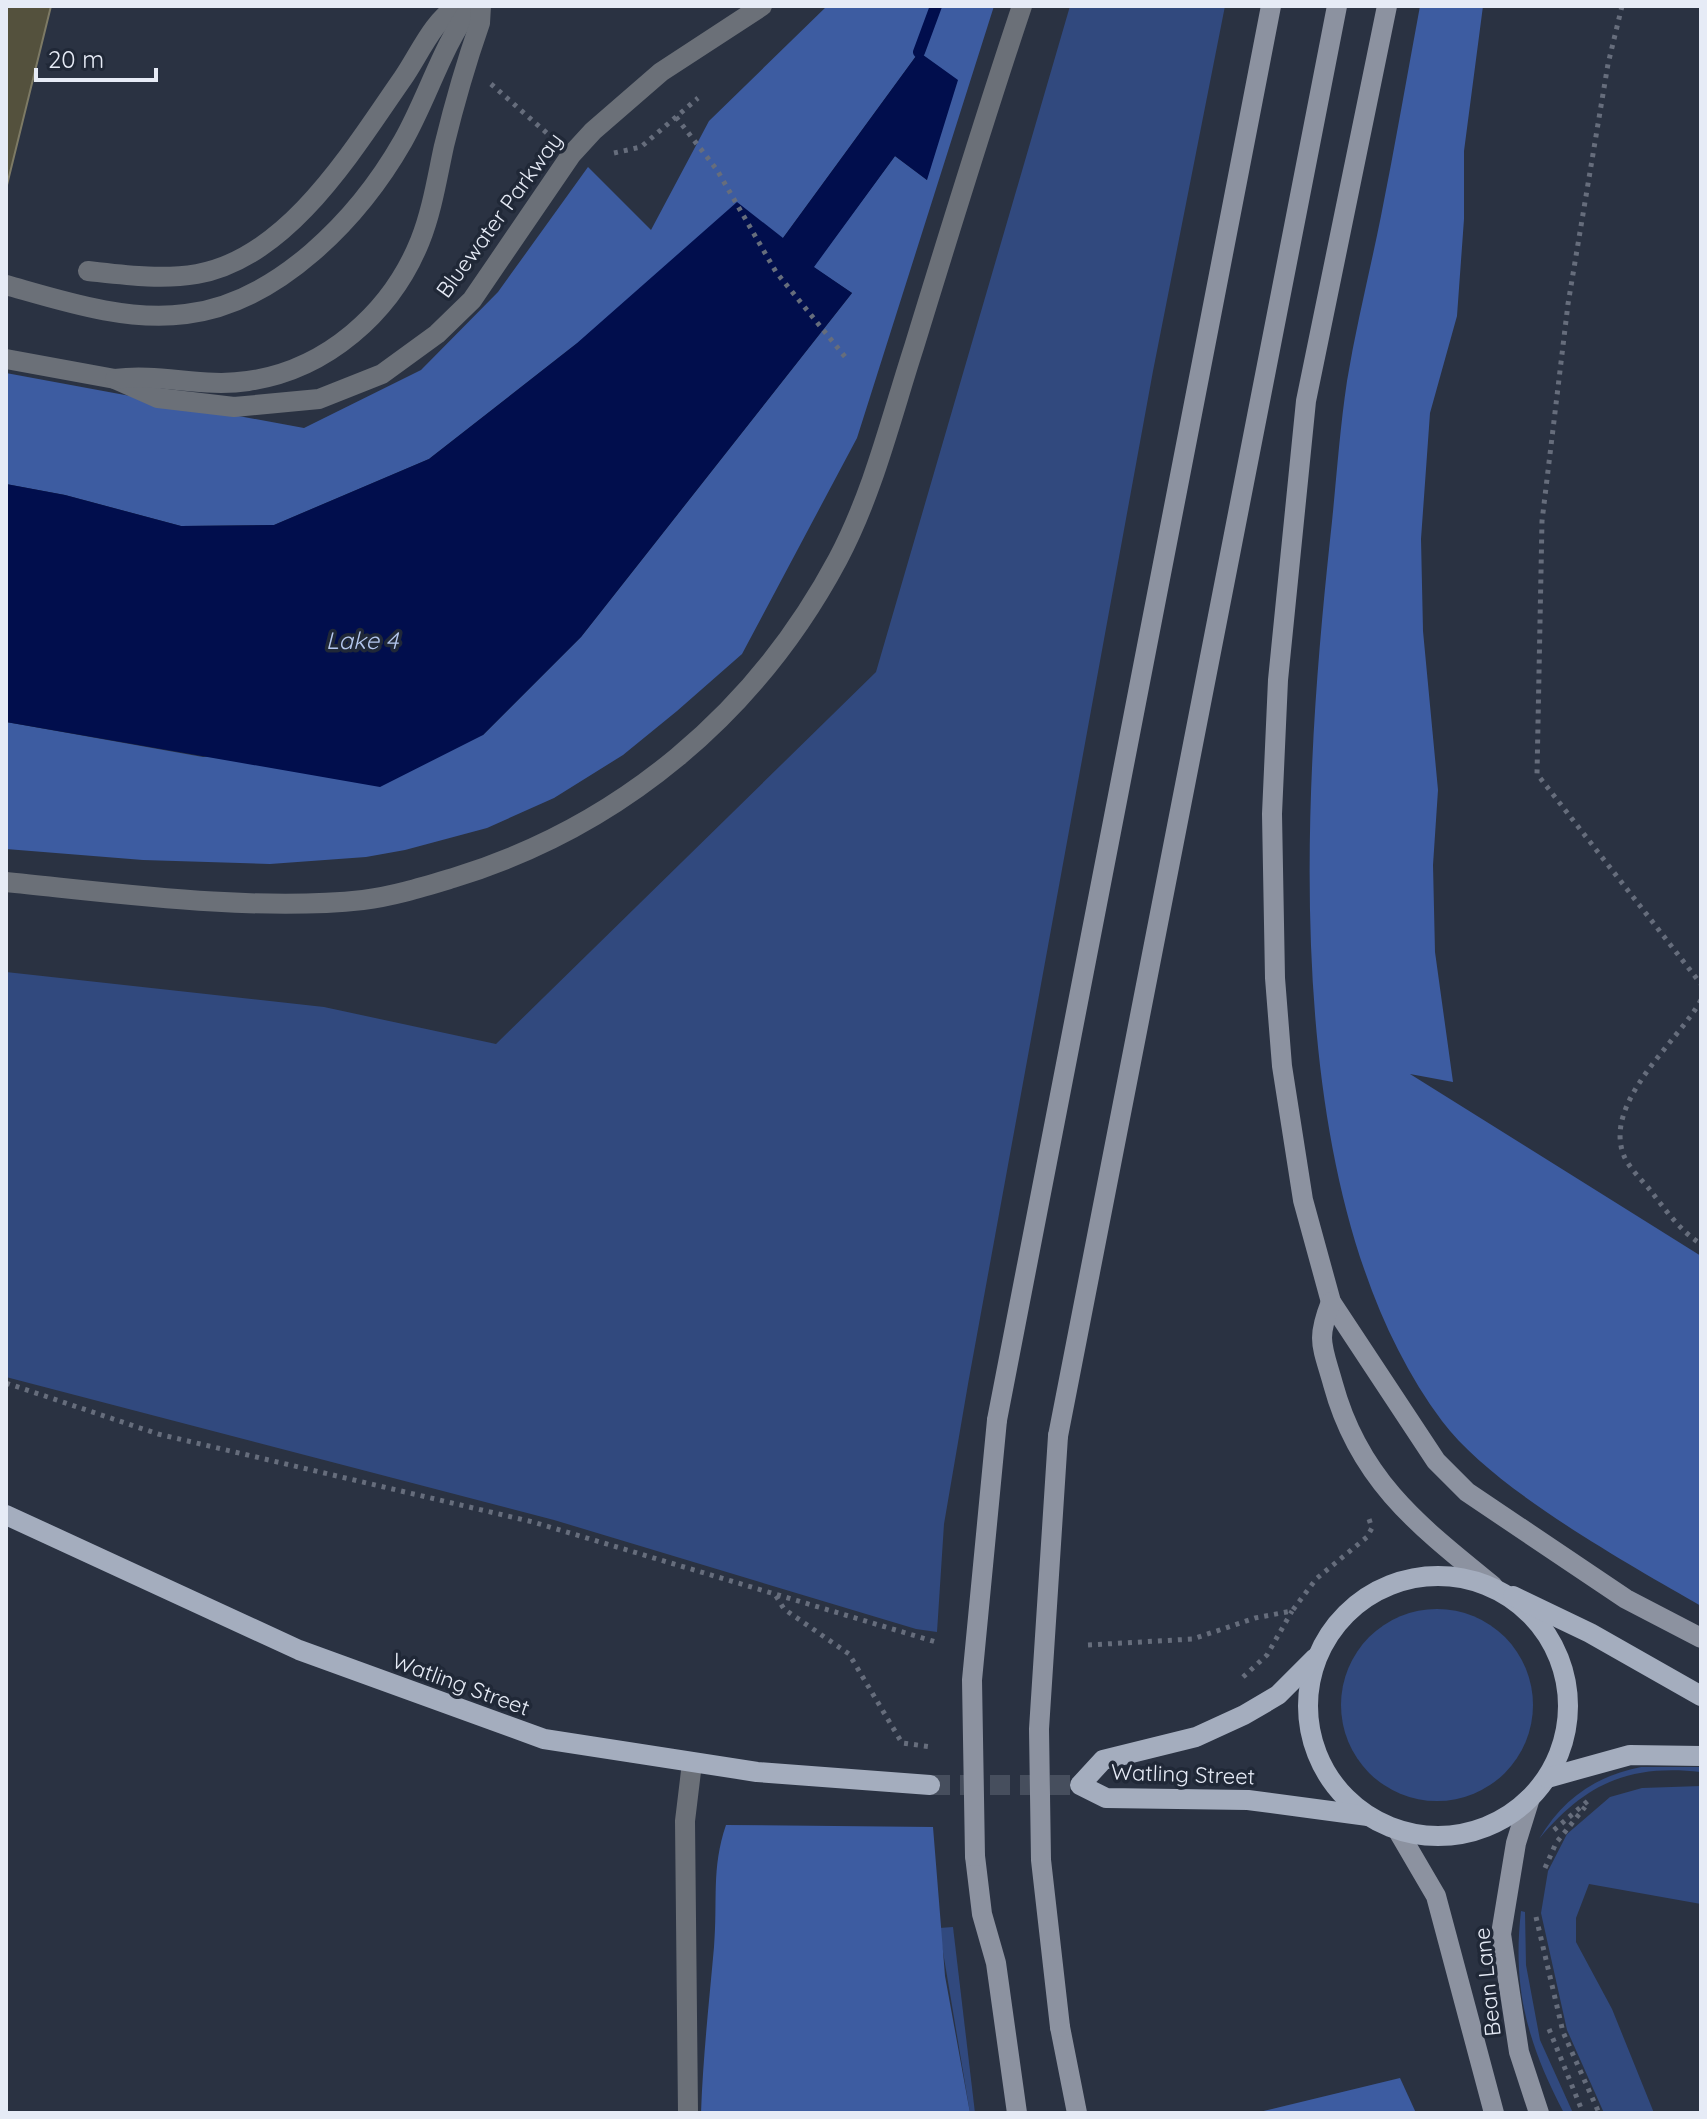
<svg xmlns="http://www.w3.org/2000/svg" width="1707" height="2119" viewBox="0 0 1707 2119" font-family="Quicksand,sans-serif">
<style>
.green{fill:#31497e}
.forest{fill:#3d5ca1}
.water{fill:#010e4d}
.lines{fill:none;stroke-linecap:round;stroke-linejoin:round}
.stream{stroke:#010e4d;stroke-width:12}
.building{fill:#54513d;stroke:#7d7a65;stroke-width:2}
.primary-tunnel{stroke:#464e5d;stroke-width:20;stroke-dasharray:20 10;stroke-linecap:butt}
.path{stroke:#666d7c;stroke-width:5;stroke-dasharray:4 6;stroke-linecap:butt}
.service{stroke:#6b7078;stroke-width:20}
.minor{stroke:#6b7078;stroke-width:20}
.secondary{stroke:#8c92a0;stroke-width:20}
.primary{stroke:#a4adbe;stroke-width:20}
.secondary-bridge{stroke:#8c92a0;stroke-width:20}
.labels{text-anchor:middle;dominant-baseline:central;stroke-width:7;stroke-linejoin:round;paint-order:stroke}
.street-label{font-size:22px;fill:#e6ebf6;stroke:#202837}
.water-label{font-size:24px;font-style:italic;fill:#b3c6ed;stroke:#202837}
</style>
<rect width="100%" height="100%" fill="#2a3242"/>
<!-- green -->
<g class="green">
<polygon points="1070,6 1225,6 1153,371 968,1384 944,1524 937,1632 916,1629 554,1520 6,1377 6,972 324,1007 496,1044 876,672"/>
<circle cx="1437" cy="1705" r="96"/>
<path d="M1641,1767H1701V1772C1628,1764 1585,1784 1539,1839C1563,1799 1595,1776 1641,1767Z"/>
<polygon points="1701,1786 1701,1904 1589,1884 1576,1918 1576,1942 1612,2009 1654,2113 1604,2113 1567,2030 1541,1913 1548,1871 1567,1834 1610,1797 1642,1788"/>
<path d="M1521,1911L1525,1912L1526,1965L1540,2040L1573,2113H1564C1528,2044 1512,1990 1521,1911Z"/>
<polygon points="953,1927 975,2113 970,2113 939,1928"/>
</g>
<!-- forest -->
<g class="forest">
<polygon points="827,6 994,6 857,438 742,654 677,711 623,755 554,798 487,828 405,850 366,857 270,864 143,860 6,849 6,722 203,757 483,735 581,637 852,293 813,267 895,156 927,180 919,52 783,238 576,344 429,459 274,525 181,526 65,495 6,484 6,373 304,428 421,370 498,292 588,167 651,230 709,121"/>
<path d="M1420,6H1483L1464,151V219L1457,316L1430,413L1421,539L1423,631L1438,790L1433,865L1435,952L1453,1082L1410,1074L1701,1256V1606C1625,1562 1493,1489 1442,1421C1277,1200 1302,801 1330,540C1336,487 1339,434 1347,381C1356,326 1370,271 1381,216C1395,146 1407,76 1420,6Z"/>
<path d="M726,1825L933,1827L945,1976L970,2113H701C703,2057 709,2003 714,1947C718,1901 711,1869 726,1825Z"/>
<polygon points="1400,2078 1416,2113 1255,2113"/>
</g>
<!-- water -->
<polygon class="water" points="919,52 958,80 927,180 895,156 814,267 852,293 581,637 483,735 380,787 6,722 6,484 65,495 181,526 274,525 429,459 576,344 737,202 783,238"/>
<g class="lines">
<!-- stream -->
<polyline class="stream" points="919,52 936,6"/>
</g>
<!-- building -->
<polygon class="building" points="6,6 51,6 6,189"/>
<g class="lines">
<!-- primary-tunnel -->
<polyline class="primary-tunnel" points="930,1785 1080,1785"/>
<!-- path -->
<g class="path">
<polyline points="1622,6 1608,64 1568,304 1542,521 1537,774 1701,984"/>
<polyline points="491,84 549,135"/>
<polyline points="676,117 717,170 776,272 846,358"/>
<polyline points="614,153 641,147 698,98"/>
<path d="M1701,1000C1678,1042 1602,1102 1624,1156C1629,1168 1642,1180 1650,1190C1665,1209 1680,1231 1701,1244"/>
<polyline points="6,1383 158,1434 533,1522 936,1642"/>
<polyline points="776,1596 784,1609 849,1654 902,1743 932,1747"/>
<polyline points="1088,1645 1193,1639 1255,1618 1292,1611 1316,1579 1367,1537 1372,1528 1369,1519"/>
<polyline points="1243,1677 1267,1655 1292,1611"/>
<polyline points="1554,1830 1589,1800"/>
<polyline points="1545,1868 1556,1843 1585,1807"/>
<polyline points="1536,1917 1563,2032 1599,2113"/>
<polyline points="1549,2029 1583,2113"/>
<polyline points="1701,2113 1701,2111"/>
</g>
<!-- service -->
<g class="service">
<path d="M88,271C125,275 161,280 197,274C289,258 354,148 403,78C419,55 433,20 458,6"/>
<path d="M6,285C63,301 126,322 186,314C278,303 359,218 403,141C428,97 442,46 472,6"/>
<path d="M6,882C116,893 254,912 363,900C394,896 423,887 453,878C620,827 756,713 838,559C873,493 891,418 914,347C949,233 984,119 1022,6"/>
<polyline points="688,2113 685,1821 692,1763"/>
</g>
<!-- minor -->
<g class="minor">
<polyline points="6,359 115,379 158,398 234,407 319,399 382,374 437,334 472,300 571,155 593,131 661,72 762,6"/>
<path d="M115,379C160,373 203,388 248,381C326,370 391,313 420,241C432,211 437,178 444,146C454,105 466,63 480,23L481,6"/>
</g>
<!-- secondary -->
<g class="secondary">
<polyline points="1387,6 1306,401 1278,680 1272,814 1275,978 1282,1066 1303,1200 1331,1302 1436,1461 1467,1492 1626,1599 1701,1638"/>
<path d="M1331,1302C1316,1340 1322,1345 1333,1384C1359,1480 1419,1526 1493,1586"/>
<polyline points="997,1420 1271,6"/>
<polyline points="1058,1436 1337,6"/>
<polyline points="1530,1798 1516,1843 1501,1934 1519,2052 1539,2113"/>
<polyline points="1398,1831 1436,1896 1494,2113"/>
<polyline points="975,1856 982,1914 996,1963 1017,2113"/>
<polyline points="1060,2027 1077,2113"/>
</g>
<!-- primary -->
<g class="primary">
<polyline points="6,1515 299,1650 544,1739 757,1772 930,1785"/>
<circle cx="1438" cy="1706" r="130"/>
<polyline points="1513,1596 1590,1633 1701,1696"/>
<polyline points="1315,1658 1278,1695 1244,1715 1196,1737 1103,1760 1080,1785 1106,1798 1248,1800 1368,1816"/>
<polyline points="1547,1778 1630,1755 1701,1756"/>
</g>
<!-- secondary-bridge -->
<g class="secondary-bridge">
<polyline points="1058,1436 1039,1729 1041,1860 1060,2027"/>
<polyline points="975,1856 972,1680 997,1420"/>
</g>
</g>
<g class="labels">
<!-- street labels -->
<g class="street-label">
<text transform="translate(499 215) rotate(-54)">Bluewater Parkway</text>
<text transform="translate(461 1684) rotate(20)">Watling Street</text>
<text transform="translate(1183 1774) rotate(2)">Watling Street</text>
<text transform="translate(1487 1982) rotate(-96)">Bean Lane</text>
</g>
<!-- water labels -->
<g class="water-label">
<text x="362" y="640">Lake 4</text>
</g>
</g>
<!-- border -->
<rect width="1707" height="2119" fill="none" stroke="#e6ebf6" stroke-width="16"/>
<!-- scale -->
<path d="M36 68v12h120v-12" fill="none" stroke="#e6ebf6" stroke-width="4"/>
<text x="48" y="68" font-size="24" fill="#e6ebf6" stroke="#202837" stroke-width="6" paint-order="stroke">20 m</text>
</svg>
